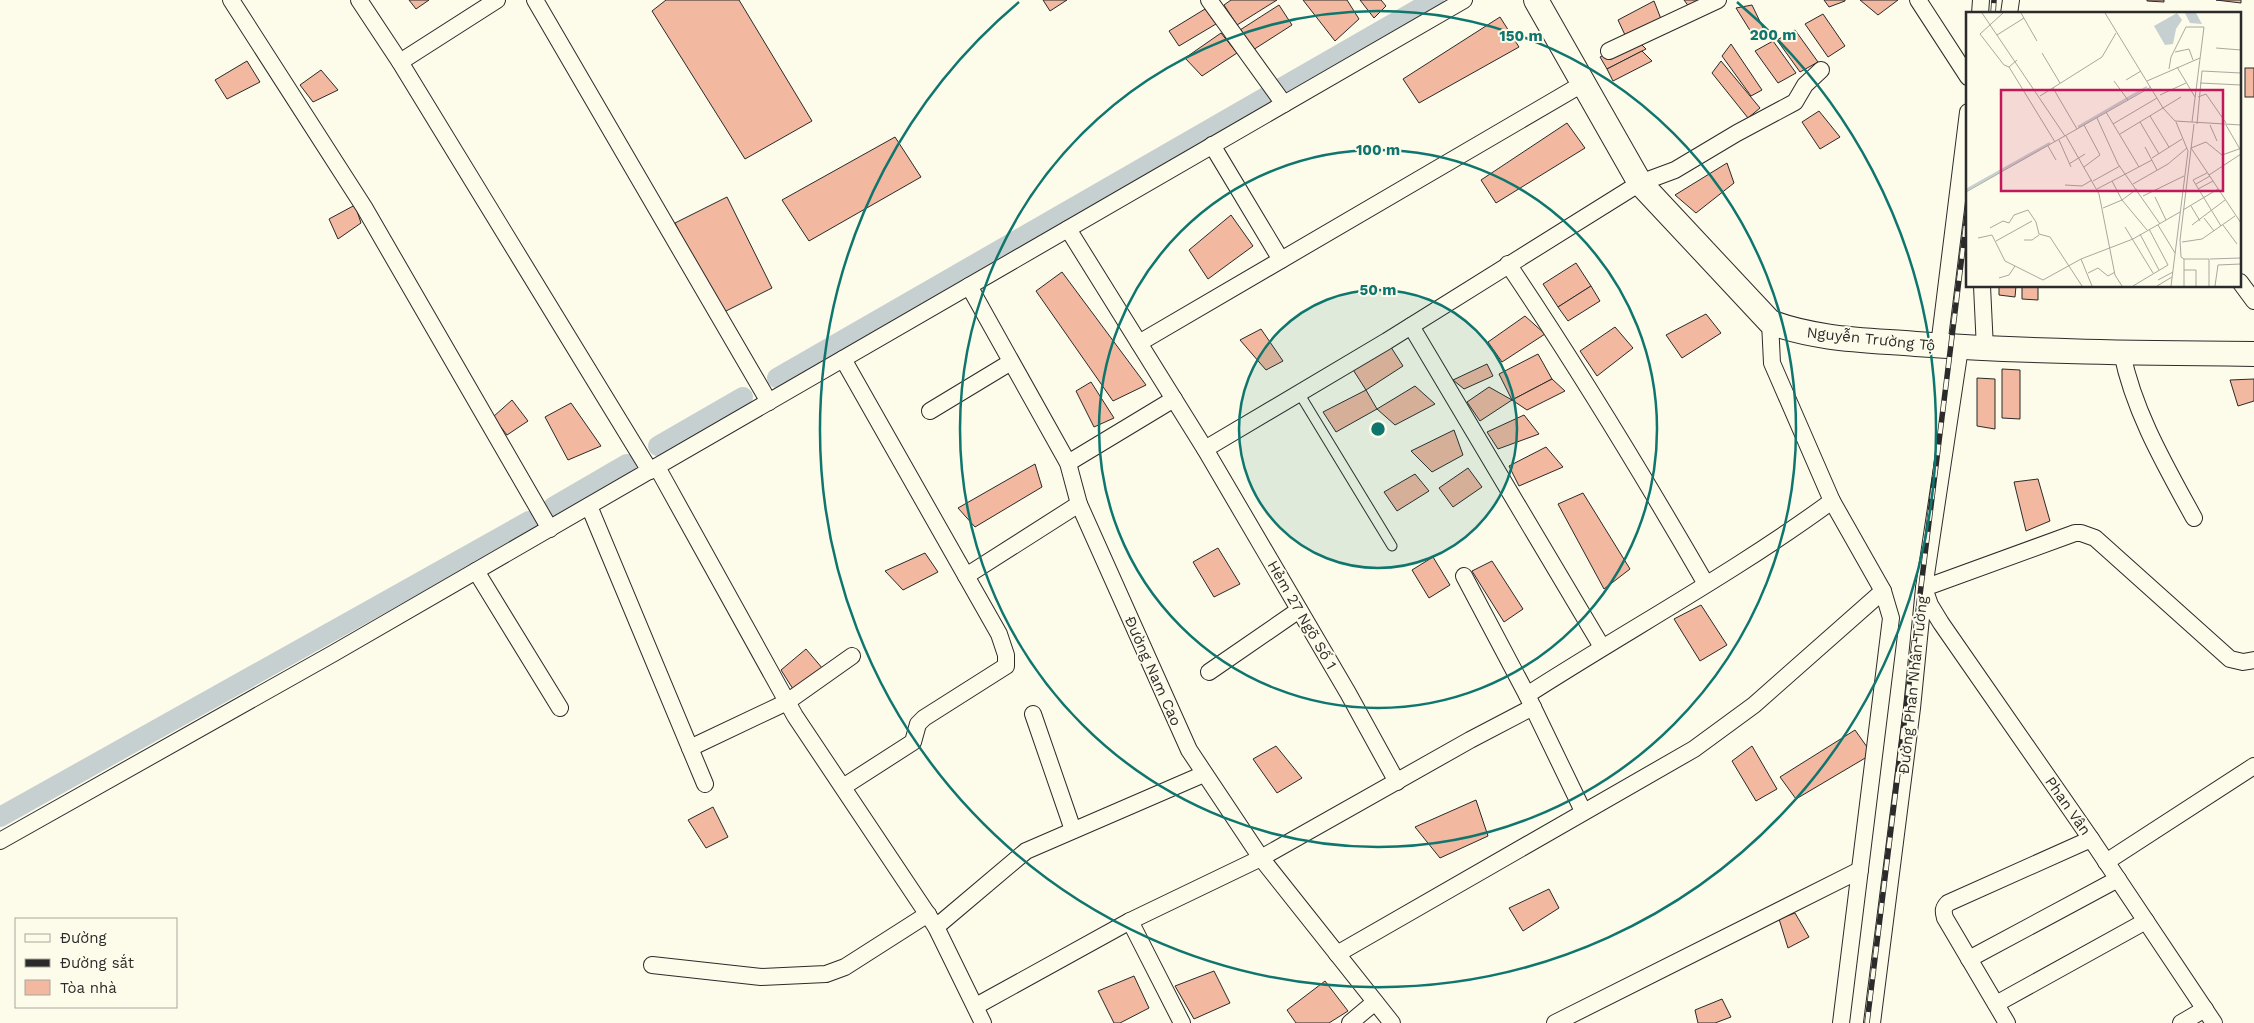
<svg xmlns="http://www.w3.org/2000/svg" width="2254" height="1023" viewBox="0 0 2254 1023" font-family="'Work Sans',sans-serif">
<style>
.lines{fill:none;stroke-linecap:round;stroke-linejoin:round}
.canal{stroke:#c7d0d0;stroke-width:20}
.building{fill:#f2b8a0;stroke:#2b2b2b}
.service-casing{stroke:#2b2b2b;stroke-width:11}
.minor-casing{stroke:#2b2b2b;stroke-width:18}
.secondary-casing{stroke:#2b2b2b;stroke-width:26}
.service{stroke:#fdfbea;stroke-width:9}
.minor{stroke:#fdfbea;stroke-width:16}
.secondary{stroke:#fdfbea;stroke-width:24}
.rail-casing{stroke:#2b2b2b;stroke-width:5.5}
.rail{stroke:#fdfbea;stroke-width:4;stroke-dasharray:11;stroke-linecap:butt}
.ring{fill:none;stroke:#0f766e;stroke-width:2.5}
.labels{text-anchor:middle;dominant-baseline:central;stroke-width:4;stroke-linejoin:round;paint-order:stroke}
.street-label{font-size:15px;fill:#2b2b2b;stroke:#fdfbea}
.inset-river{fill:none;stroke:#c7d0d0;stroke-width:2.5}
.inset-road{fill:none;stroke:#a9a89e;stroke-width:1}
.view{fill:#c2185b;fill-opacity:0.15;stroke:#c2185b;stroke-width:2.5}
.inset-edge{fill:none;stroke:#2b2b2b;stroke-width:2.5}
.centre{fill:#0f766e;stroke:#fdfbea;stroke-width:2.5}
.ring-label{font-size:15px;text-anchor:middle;font-weight:bold;fill:#0f766e;stroke:#fdfbea;stroke-width:4;stroke-linejoin:round;paint-order:stroke}
</style>
<rect width="100%" height="100%" fill="#fdfbea"/>
<g class="lines">
<!-- canal -->
<g class="canal">
<polyline points="777,378 1434,0"/>
<polyline points="658,446 743,397"/>
<polyline points="553,507 627,464"/>
<polyline points="0,817 529,521"/>
</g>
</g>
<!-- building -->
<g class="building">
<polygon points="409,0 429,0 416,9"/>
<polygon points="666,0 739,0 812,121 745,159 652,11"/>
<polygon points="1043,0 1067,0 1050,11"/>
<polygon points="1231,0 1277,0 1237,25 1224,5"/>
<polygon points="1303,0 1347,0 1359,19 1335,41"/>
<polygon points="1360,0 1381,0 1386,6 1374,18"/>
<polygon points="1684,0 1710,0 1692,11"/>
<polygon points="1824,0 1845,0 1845,1 1829,7"/>
<polygon points="1860,0 1898,0 1878,15"/>
<polygon points="2147,0 2164,0 2164,2 2147,1"/>
<polygon points="2216,0 2241,0 2241,3"/>
<polygon points="1654,1 1663,24 1625,35 1618,20"/>
<polygon points="1279,5 1292,25 1253,50 1240,30"/>
<polygon points="1752,5 1765,32 1756,40 1736,8"/>
<polygon points="1205,9 1216,24 1179,46 1169,31"/>
<polygon points="1823,14 1845,46 1828,57 1805,24"/>
<polygon points="1500,17 1519,47 1419,103 1403,79"/>
<polygon points="1795,30 1818,62 1800,72 1777,40"/>
<polygon points="1221,33 1237,53 1202,76 1185,58"/>
<polygon points="1636,39 1646,49 1607,69 1600,57"/>
<polygon points="1773,41 1796,73 1778,83 1755,51"/>
<polygon points="1731,44 1762,90 1751,96 1722,56"/>
<polygon points="1642,51 1652,61 1613,81 1607,69"/>
<polygon points="247,61 260,82 227,99 215,80"/>
<polygon points="1721,61 1760,108 1748,118 1712,73"/>
<rect x="2245" y="68" width="9" height="29"/>
<polygon points="321,70 338,90 313,102 300,85"/>
<polygon points="1819,111 1840,137 1820,149 1802,122"/>
<polygon points="1567,123 1585,148 1496,203 1481,180"/>
<polygon points="895,137 921,177 809,241 782,200"/>
<polygon points="1727,163 1734,183 1696,213 1675,195"/>
<polygon points="727,197 772,288 720,314 675,223"/>
<polygon points="355,205 361,223 338,239 329,219"/>
<polygon points="1231,215 1253,246 1208,279 1189,250"/>
<polygon points="1576,263 1591,286 1558,307 1543,284"/>
<polygon points="1062,272 1146,385 1113,401 1036,291"/>
<polygon points="1591,286 1600,301 1568,321 1558,307"/>
<polygon points="1999,286 2016,286 2015,297 1999,295"/>
<polygon points="2022,286 2038,286 2038,300 2022,299"/>
<polygon points="1706,314 1721,333 1682,358 1666,335"/>
<polygon points="1525,316 1545,334 1502,362 1488,342"/>
<polygon points="1615,327 1633,348 1597,376 1580,351"/>
<polygon points="1261,329 1283,361 1266,370 1240,340"/>
<polygon points="1387,341 1403,366 1366,390 1350,365"/>
<polygon points="1538,354 1552,379 1512,400 1499,374"/>
<polygon points="1487,364 1493,376 1464,389 1453,380"/>
<polygon points="2002,369 2020,370 2020,419 2002,418"/>
<polygon points="1977,378 1995,379 1995,429 1977,426"/>
<polygon points="1552,379 1565,391 1527,410 1512,400"/>
<polygon points="2254,379 2254,401 2238,406 2230,380"/>
<polygon points="1091,382 1114,418 1094,427 1076,391"/>
<polygon points="1415,386 1435,404 1395,425 1377,409"/>
<polygon points="1489,387 1512,400 1480,421 1467,402"/>
<polygon points="1366,390 1377,409 1336,432 1323,412"/>
<polygon points="512,400 528,421 507,435 493,417"/>
<polygon points="571,403 601,446 568,460 545,417"/>
<polygon points="1524,415 1539,434 1498,449 1487,432"/>
<polygon points="1454,430 1463,455 1432,472 1411,451"/>
<polygon points="1546,447 1563,467 1519,486 1509,466"/>
<polygon points="1035,464 1042,487 975,527 958,508"/>
<polygon points="1468,468 1482,487 1453,507 1439,488"/>
<polygon points="1415,474 1429,491 1397,511 1384,492"/>
<polygon points="2038,479 2050,521 2026,531 2014,482"/>
<polygon points="1583,493 1630,569 1604,589 1558,504"/>
<polygon points="1218,548 1240,584 1214,597 1193,562"/>
<polygon points="925,553 938,572 903,590 885,571"/>
<polygon points="1433,557 1450,585 1429,598 1412,570"/>
<polygon points="1492,561 1523,609 1504,622 1472,571"/>
<polygon points="1701,605 1727,645 1700,661 1674,619"/>
<polygon points="806,649 823,669 793,689 781,670"/>
<polygon points="1855,730 1872,754 1796,799 1780,777"/>
<polygon points="1276,746 1302,778 1277,793 1253,759"/>
<polygon points="1752,746 1777,789 1756,801 1732,761"/>
<polygon points="1476,800 1488,836 1440,858 1415,827"/>
<polygon points="713,807 728,837 706,848 688,820"/>
<polygon points="1549,889 1559,908 1523,931 1509,908"/>
<polygon points="1795,913 1809,937 1788,948 1779,919"/>
<polygon points="1214,971 1230,1003 1194,1019 1175,986"/>
<polygon points="1134,976 1149,1008 1120,1023 1114,1023 1098,991"/>
<polygon points="1325,981 1348,1011 1329,1023 1296,1023 1287,1010"/>
<polygon points="1722,999 1731,1017 1715,1023 1698,1023 1695,1010"/>
</g>
<g class="lines">
<defs>
<polyline id="service" points="1299,393 1392,546"/>
<g id="minor">
<polyline points="231,0 364,207 550,529"/>
<polyline points="359,0 400,62 650,471"/>
<polyline points="535,0 769,402"/>
<polyline points="1209,0 1284,104"/>
<polyline points="1918,0 1968,77"/>
<polyline points="1980,14 1981,0"/>
<polyline points="2009,14 2011,0"/>
<polyline points="1609,51 1718,0"/>
<polyline points="400,62 497,0"/>
<polyline points="1212,145 1281,260"/>
<polyline points="1068,229 1205,449 1348,693 1397,782"/>
<path d="M1508,264C1578,368 1643,475 1706,584"/>
<polyline points="2240,282 2254,301"/>
<polyline points="969,286 1068,463 1079,504 1189,750 1261,858 1392,1023"/>
<polyline points="1982,286 1985,349"/>
<polyline points="1770,322 1772,363 1832,501 1883,591 1891,618 1841,1023"/>
<polyline points="1411,326 1602,647"/>
<polyline points="1139,343 1584,83"/>
<polyline points="1939,346 1968,112"/>
<path d="M2122,353C2134,412 2165,465 2194,518"/>
<polyline points="843,359 999,634 1006,655 1006,666 924,718 918,724 913,742 843,787"/>
<polyline points="930,411 1011,362"/>
<polyline points="1205,449 1387,341 1640,183 1675,170 1737,133 1795,102 1805,85 1821,70"/>
<polyline points="1068,463 1174,399"/>
<polyline points="657,467 795,716 936,927 983,1023"/>
<polyline points="589,506 705,784"/>
<polyline points="476,571 560,708"/>
<polyline points="966,576 1079,504"/>
<polyline points="1464,576 1527,695 1583,811"/>
<polyline points="1209,672 1299,610"/>
<path d="M1527,695C1628,630 1735,572 1832,501"/>
<polyline points="1033,714 1073,830"/>
<polyline points="690,748 787,702 852,656"/>
<polyline points="0,841 334,653 1464,0"/>
<polyline points="2106,862 2254,766"/>
<polyline points="1130,921 1182,1023"/>
<polyline points="936,927 1026,851 1204,774"/>
<polyline points="1337,954 1694,749 1754,705 1883,591"/>
<polyline points="1969,959 2118,879"/>
<polyline points="652,965 761,977 826,974 845,967 928,914"/>
<polyline points="1996,1004 2146,921"/>
<polyline points="976,1006 1130,921 1261,858 1470,740 1533,707"/>
<polyline points="1350,1023 1375,1002"/>
<polyline points="1555,1023 1860,870"/>
<polyline points="1872,1023 1912,708 1924,588 1960,348"/>
<path d="M2007,1023L1945,918C1943,911 1943,908 1948,903L2091,839"/>
<polyline points="2181,1023 2205,1009"/>
<polyline points="2214,1023 2091,839 1941,623 1930,605 1924,588 2075,533 2081,533 2095,538 2230,659 2243,662 2254,660"/>
</g>
<path id="secondary" d="M1536,0L1640,183L1770,322C1817,340 1868,340 1916,344C2029,352 2141,353 2254,354"/>
</defs>
<!-- service casing -->
<use href="#service" class="service-casing"/>
<!-- minor casing -->
<use href="#minor" class="minor-casing"/>
<!-- secondary casing -->
<use href="#secondary" class="secondary-casing"/>
<!-- service -->
<use href="#service" class="service"/>
<!-- minor -->
<use href="#minor" class="minor"/>
<!-- secondary -->
<use href="#secondary" class="secondary"/>
<defs>
<g id="rail">
<polyline points="1993,14 1994,0"/>
<polyline points="1867,1023 1968,207"/>
</g>
</defs>
<!-- rail casing -->
<use href="#rail" class="rail-casing"/>
<!-- rail -->
<use href="#rail" class="rail"/>
</g>
<!-- distance rings -->
<circle cx="1378" cy="429" r="139" fill="#0f766e" fill-opacity=".12"/>
<g class="ring">
<circle cx="1378" cy="429" r="139"/>
<circle cx="1378" cy="429" r="279"/>
<circle cx="1378" cy="429" r="418"/>
<path d="M1737 2A558 558 0 1 1 1019 2"/>
</g>
<g class="labels">
<!-- street labels -->
<g class="street-label">
<text transform="translate(1871 339) rotate(6)">Nguyễn Trường Tộ</text>
<text transform="translate(1302 615) rotate(60)">Hẻm 27 Ngõ Số 1</text>
<text transform="translate(1153 671) rotate(66)">Đường Nam Cao</text>
<text transform="translate(1913 685) rotate(-84)">Đường Phan Nhân Tường</text>
<text transform="translate(2068 806) rotate(55)">Phan Vân</text>
</g>
</g>
<!-- overview -->
<g transform="translate(1966 12)">
<rect width="275" height="275" fill="#fdfbea"/>
<path d="M211,1L216,8L210,17L207,32L199,33L188,14ZM219,1H230L236,12L224,11Z" fill="#c7d0d0"/>
<path class="inset-river" d="M112,115L181,75M0,178L84,131"/>
<path class="inset-road" d="M16,1L99,124M37,1L14,22L38,53L43,55M55,1L71,29M139,1L197,96L209,109L275,113M31,23L58,6M250,36L275,38M209,40L223,37L227,48M76,41L94,71M51,48L43,55L89,130M211,55L229,85M203,57L205,45L220,15H238L226,110M160,68L175,59M148,69L162,88M181,69L234,46M234,71L275,73M87,76L111,117M194,83L220,71M74,84L136,45L150,21M232,85L240,82L260,111M140,100L173,155M184,104L203,135M131,106L152,152L194,212M174,110L193,142M147,112L191,86M231,112L236,59L275,61M118,113L134,143L118,155M244,113L251,129M260,113L275,139M154,122L215,85M100,124L133,182L149,263L156,274M93,128L105,155M82,134L90,148M179,135L191,158M273,137L256,143L240,130L225,136L275,211M186,146L216,127M103,152L119,142M241,161L227,168L255,214M243,163L275,142M127,169L154,154M146,169L156,188L181,218M167,172L202,152L221,136M230,172L244,164M99,173L116,174L126,168M131,177L186,148M232,177L247,169M0,180L185,75M177,184L218,164M189,185L200,208M225,194L234,209M137,196L156,188L171,177M217,198L252,177M238,206L248,219M192,213L209,241M226,213L259,188M257,213L271,232M159,215L187,261M24,216L37,209L43,211L48,203L62,198L70,210L73,222L84,225L116,274M174,222L193,258M12,226L26,223L39,249L77,268L115,247L167,227L214,200M58,228H66L73,223M30,229L66,209M216,230L236,227L269,204M115,247L126,274M218,247H243V274M244,247L275,246M218,258H230V274M122,261L132,256L142,264L149,260M33,266L43,263L49,254M192,268L207,260M167,274L202,253L183,217M191,274L206,265M205,274L222,139L210,110M218,274V247L215,245L214,228L228,112M249,274L252,253L275,252"/>
<path class="view" d="M35,78H257V179H35Z"/>
<rect width="275" height="275" class="inset-edge"/>
</g>
<circle cx="1378" cy="429" r="8" class="centre"/>
<g class="ring-label">
<text x="1773" y="40">200 m</text>
<text x="1521" y="41">150 m</text>
<text x="1378" y="155">100 m</text>
<text x="1378" y="295">50 m</text>
</g>
<!-- legend -->
<rect x="15" y="918" width="162" height="90" fill="#fdfbea" stroke="#a9a89e"/>
<rect x="25" y="934" width="25" height="8" fill="#fdfbea" stroke="#a9a89e"/>
<text x="60" y="943" font-size="15" fill="#2b2b2b">Đường</text>
<rect x="25" y="959" width="25" height="8" fill="#2b2b2b" stroke="#a9a89e"/>
<text x="60" y="968" font-size="15" fill="#2b2b2b">Đường sắt</text>
<rect x="25" y="980" width="25" height="15" fill="#f2b8a0" stroke="#a9a89e"/>
<text x="60" y="993" font-size="15" fill="#2b2b2b">Tòa nhà</text>
</svg>
